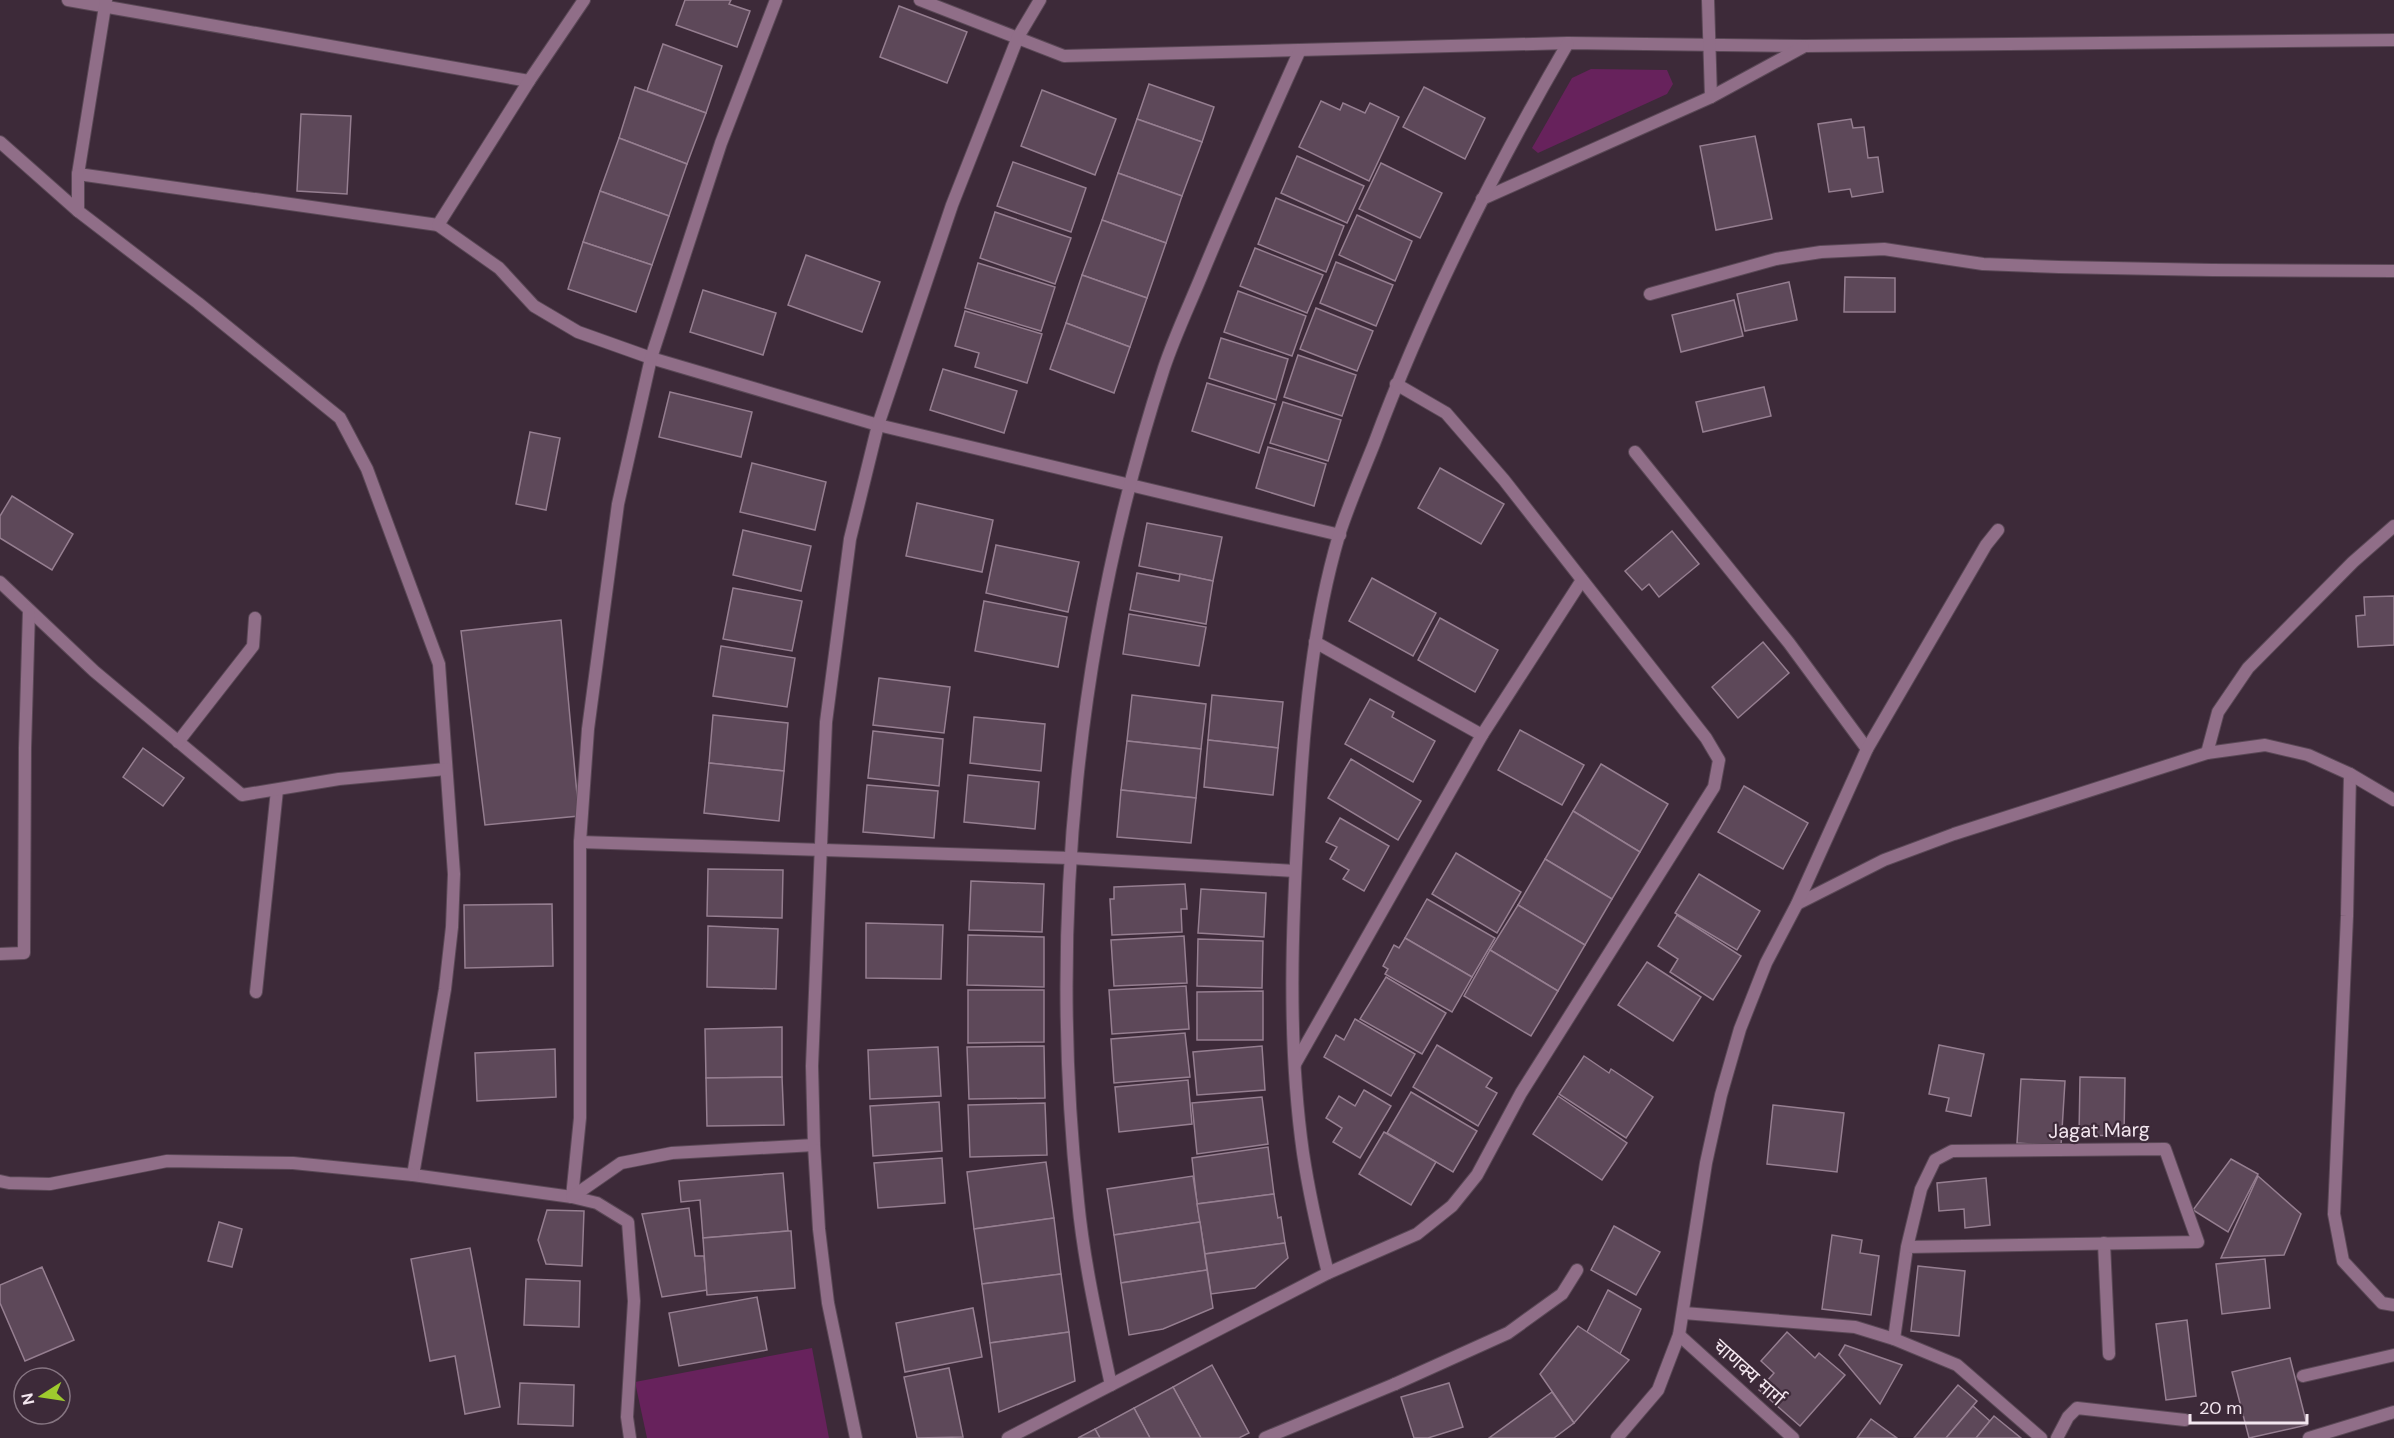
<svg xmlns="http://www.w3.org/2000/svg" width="2394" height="1438" viewBox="0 0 2394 1438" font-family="'DM Sans','Noto Sans Devanagari',sans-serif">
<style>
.green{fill:#67225c}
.building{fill:#5d4859;stroke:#957e90;stroke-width:1.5}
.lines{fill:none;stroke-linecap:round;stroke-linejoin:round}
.service-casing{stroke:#5a4856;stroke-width:14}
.minor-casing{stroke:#5a4856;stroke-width:14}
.tertiary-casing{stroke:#5a4856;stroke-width:14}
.service{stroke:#906e88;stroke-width:12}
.minor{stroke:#906e88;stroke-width:12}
.tertiary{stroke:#906e88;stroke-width:12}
.labels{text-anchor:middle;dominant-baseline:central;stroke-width:4.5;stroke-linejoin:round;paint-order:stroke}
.street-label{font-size:20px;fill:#f3e6ef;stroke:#3d2a39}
</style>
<rect width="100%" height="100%" fill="#3d2a39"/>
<!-- green -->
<g class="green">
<polygon points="1591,69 1667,70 1673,84 1667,94 1538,153 1532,148 1572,78"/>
<polygon points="812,1348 829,1438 647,1438 635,1382"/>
</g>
<!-- building -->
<g class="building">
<polygon points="685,0 731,0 729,4 750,11 737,47 676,25"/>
<polygon points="899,6 967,32 947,83 880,57"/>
<polygon points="663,44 722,66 706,113 647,91"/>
<polygon points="1149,84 1214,107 1202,142 1137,119"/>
<polygon points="635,87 706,113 687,164 619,138"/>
<polygon points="1424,87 1485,118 1465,159 1403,127"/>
<polygon points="1042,90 1116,119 1095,175 1021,146"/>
<polygon points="1321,101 1340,110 1343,103 1365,113 1370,103 1399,117 1369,181 1299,147"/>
<polygon points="301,114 351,116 347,194 297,191"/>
<polygon points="1137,119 1202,142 1182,196 1118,173"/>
<polygon points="1851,119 1853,128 1864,127 1868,158 1878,157 1883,192 1852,197 1850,189 1829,192 1818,124"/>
<polygon points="1755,136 1772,219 1716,230 1700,146"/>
<polygon points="619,138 687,164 669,216 600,191"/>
<polygon points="1297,156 1364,186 1347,223 1281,193"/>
<polygon points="1013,162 1086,188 1071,232 997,206"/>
<polygon points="1381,163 1442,193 1420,238 1359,209"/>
<polygon points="1118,173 1182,196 1166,243 1102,220"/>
<polygon points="600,191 669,216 652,265 583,242"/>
<polygon points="1276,198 1344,226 1326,272 1258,244"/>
<polygon points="995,212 1071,238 1055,284 980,258"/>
<polygon points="1357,215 1412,241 1395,281 1339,255"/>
<polygon points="1102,220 1166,243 1147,298 1082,275"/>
<polygon points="583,242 652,265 636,312 568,289"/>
<polygon points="1255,248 1323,275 1307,313 1240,286"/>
<polygon points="806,255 880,282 862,332 788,305"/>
<polygon points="1336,262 1393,285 1376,326 1320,303"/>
<polygon points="978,263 1055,287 1041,331 965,308"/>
<polygon points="1082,275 1147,298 1130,347 1066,323"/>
<polygon points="1845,277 1895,278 1895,312 1844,312"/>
<polygon points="1789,282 1797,320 1745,331 1737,294"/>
<polygon points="703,290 776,313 763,355 690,332"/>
<polygon points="1238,291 1306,316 1292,356 1224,332"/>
<polygon points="1734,300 1743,336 1681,352 1672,315"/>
<polygon points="1316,308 1373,331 1357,371 1300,349"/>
<polygon points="965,311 1042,334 1027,383 975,367 979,353 955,346"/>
<polygon points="1066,323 1130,347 1114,393 1050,369"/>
<polygon points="1221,338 1288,359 1276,400 1209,378"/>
<polygon points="1298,355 1356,375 1342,416 1284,397"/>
<polygon points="943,369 1017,391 1004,433 930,410"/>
<polygon points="1207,383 1275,404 1259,453 1192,431"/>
<polygon points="1764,387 1771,416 1703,432 1696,402"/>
<polygon points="670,392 752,412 741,457 659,437"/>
<polygon points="1283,402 1341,420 1328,461 1270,443"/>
<polygon points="530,432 560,438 546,510 516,504"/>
<polygon points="1268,447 1326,464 1314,506 1256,488"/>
<polygon points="752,463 826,482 815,530 740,512"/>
<polygon points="1440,468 1504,504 1481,544 1418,508"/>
<polygon points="12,496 73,534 52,570 0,538 0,516"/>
<polygon points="917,503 993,520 982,572 906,556"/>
<polygon points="1147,523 1222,537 1213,581 1139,566"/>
<polygon points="743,530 811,546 801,591 733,575"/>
<polygon points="1672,531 1699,564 1659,597 1649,584 1642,590 1625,571"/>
<polygon points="996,545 1079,562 1068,612 986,593"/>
<polygon points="1137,573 1179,581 1180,574 1213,581 1206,624 1130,610"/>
<polygon points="1372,578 1436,613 1413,656 1349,621"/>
<polygon points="733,588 802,601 792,651 723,639"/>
<polygon points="2394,596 2394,645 2358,647 2356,616 2365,615 2364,597"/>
<polygon points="984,601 1067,617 1058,667 975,651"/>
<polygon points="1129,614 1206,627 1199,666 1123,654"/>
<polygon points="1440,618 1498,650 1475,692 1418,660"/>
<polygon points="561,620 579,816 485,825 461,631"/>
<polygon points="1763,642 1789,673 1738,718 1712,687"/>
<polygon points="721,646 795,658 787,707 713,696"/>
<polygon points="879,678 950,687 944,733 873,725"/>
<polygon points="1132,695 1206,704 1201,749 1127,741"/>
<polygon points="1212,695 1283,702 1278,748 1208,740"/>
<polygon points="1370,699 1394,712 1392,717 1435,741 1413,782 1345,744"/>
<polygon points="713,715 788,723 784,771 709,763"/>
<polygon points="974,717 1045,724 1041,771 970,763"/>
<polygon points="1520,730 1584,765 1562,805 1498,770"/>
<polygon points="873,731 943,739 939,786 868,778"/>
<polygon points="1208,740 1278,748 1273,795 1204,787"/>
<polygon points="1127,741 1201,749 1196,798 1121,790"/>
<polygon points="143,748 184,778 163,806 123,777"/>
<polygon points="1351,759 1421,801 1398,840 1328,798"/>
<polygon points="709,763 784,771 779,821 704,813"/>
<polygon points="1601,764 1668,804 1640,852 1573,811"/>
<polygon points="968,775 1039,782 1035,829 964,822"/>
<polygon points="867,785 938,791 934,838 863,832"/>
<polygon points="1744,786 1808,823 1783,869 1718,832"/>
<polygon points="1121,790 1196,798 1191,843 1117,837"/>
<polygon points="1573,811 1640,852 1612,899 1545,859"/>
<polygon points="1340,818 1389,846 1364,891 1343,879 1349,870 1330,859 1337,847 1326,842"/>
<polygon points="1456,853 1521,892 1497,933 1432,894"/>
<polygon points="1545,859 1612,899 1585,945 1518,905"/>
<polygon points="708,869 783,870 782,918 707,916"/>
<polygon points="1699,874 1760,911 1737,950 1675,913"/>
<polygon points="971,881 1044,884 1042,932 969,930"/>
<polygon points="1185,884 1187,909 1181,909 1182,932 1112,935 1110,899 1114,899 1114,887"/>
<polygon points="1201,889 1266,893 1264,937 1198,933"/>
<polygon points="1427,899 1495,938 1472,977 1405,938"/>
<polygon points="552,904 553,966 465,968 464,905"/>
<polygon points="1518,905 1585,945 1558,991 1490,950"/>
<polygon points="1677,915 1741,956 1713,1000 1670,972 1678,959 1658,946"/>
<polygon points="866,923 943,925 941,979 866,978"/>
<polygon points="708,926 778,929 776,989 707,987"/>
<polygon points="968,935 1044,937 1044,987 967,985"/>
<polygon points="1184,936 1187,983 1114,986 1111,940"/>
<polygon points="1405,938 1472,977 1452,1012 1385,974 1388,969 1383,966 1394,945 1399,948"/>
<polygon points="1198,939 1263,941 1262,988 1197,986"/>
<polygon points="1490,950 1558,991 1531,1036 1464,996"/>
<polygon points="1647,962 1701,997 1673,1041 1618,1005"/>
<polygon points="1386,977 1446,1013 1422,1054 1360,1019"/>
<polygon points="1186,986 1189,1029 1112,1034 1109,990"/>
<polygon points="968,990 1044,990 1044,1042 968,1043"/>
<polygon points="1263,991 1263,1040 1197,1040 1197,992"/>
<polygon points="1355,1019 1415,1054 1391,1096 1324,1057 1336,1035 1344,1040"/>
<polygon points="782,1027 782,1077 706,1078 705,1029"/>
<polygon points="1185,1033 1190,1077 1114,1083 1111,1039"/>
<polygon points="1437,1045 1492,1078 1486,1087 1497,1093 1478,1126 1413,1087"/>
<polygon points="1939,1045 1984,1054 1971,1116 1946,1111 1949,1098 1929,1094"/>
<polygon points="1044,1046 1045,1098 969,1099 967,1047"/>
<polygon points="1262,1046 1265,1090 1197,1095 1193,1052"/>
<polygon points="938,1047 941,1096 870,1099 868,1050"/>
<polygon points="555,1049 556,1097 477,1101 475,1053"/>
<polygon points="1584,1056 1609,1073 1611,1069 1653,1097 1626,1138 1559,1094"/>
<polygon points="782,1077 784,1125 707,1126 706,1078"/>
<polygon points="2080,1077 2125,1078 2124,1136 2079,1135"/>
<polygon points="2021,1079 2065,1081 2061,1146 2017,1143"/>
<polygon points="1188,1080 1192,1124 1119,1132 1115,1087"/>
<polygon points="1364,1090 1391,1106 1360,1158 1333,1142 1342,1128 1326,1118 1339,1096 1355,1106"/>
<polygon points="1411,1092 1477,1131 1453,1172 1387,1133"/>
<polygon points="1558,1096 1627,1143 1602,1180 1533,1134"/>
<polygon points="1262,1097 1268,1144 1197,1154 1192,1103"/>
<polygon points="939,1102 942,1151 873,1156 870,1106"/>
<polygon points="1045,1103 1047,1155 970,1157 968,1105"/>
<polygon points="1773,1105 1844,1113 1837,1172 1767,1164"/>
<polygon points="1384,1132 1436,1162 1411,1205 1359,1174"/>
<polygon points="1268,1147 1274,1194 1197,1204 1192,1158"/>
<polygon points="942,1158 945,1203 878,1208 874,1163"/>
<polygon points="2231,1159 2258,1174 2228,1232 2193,1210"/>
<polygon points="1046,1162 1054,1218 974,1229 967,1172"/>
<polygon points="783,1173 788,1231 703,1238 700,1200 681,1202 679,1181"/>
<polygon points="1193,1176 1200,1222 1114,1235 1107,1189"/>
<polygon points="2258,1176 2301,1214 2284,1255 2221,1258"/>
<polygon points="1986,1178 1990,1225 1965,1228 1964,1209 1939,1211 1937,1183"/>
<polygon points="1274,1194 1278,1218 1281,1217 1285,1243 1205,1254 1197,1204"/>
<polygon points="689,1208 695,1256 704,1256 707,1290 662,1297 642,1214"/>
<polygon points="547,1210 584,1211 582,1266 546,1264 538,1240"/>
<polygon points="1054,1218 1061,1274 982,1284 974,1229"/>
<polygon points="219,1222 242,1229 232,1267 208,1261"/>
<polygon points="1200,1222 1207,1270 1121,1283 1114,1235"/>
<polygon points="1614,1226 1660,1252 1636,1295 1591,1270"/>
<polygon points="788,1231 791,1231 795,1288 707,1295 703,1238"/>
<polygon points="1832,1235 1862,1240 1860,1253 1879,1256 1871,1315 1822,1309"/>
<polygon points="1285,1243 1288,1258 1255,1288 1211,1294 1205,1254"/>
<polygon points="470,1248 500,1407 465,1414 455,1356 430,1361 411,1259"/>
<polygon points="2265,1259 2270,1308 2222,1314 2216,1264"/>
<polygon points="1918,1266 1965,1271 1959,1336 1911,1331"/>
<polygon points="42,1267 74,1340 25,1361 0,1303 0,1285"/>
<polygon points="1207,1270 1213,1308 1163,1329 1129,1335 1121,1283"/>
<polygon points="1061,1274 1069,1332 990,1343 982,1284"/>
<polygon points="526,1279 580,1281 579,1327 524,1325"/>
<polygon points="1608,1290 1641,1309 1620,1354 1587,1332"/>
<polygon points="757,1297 767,1350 679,1366 669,1313"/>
<polygon points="973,1308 982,1357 905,1372 896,1323"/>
<polygon points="2187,1320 2196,1396 2166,1400 2156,1324"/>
<polygon points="1578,1326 1629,1360 1574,1423 1540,1374"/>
<polygon points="1069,1332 1075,1381 999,1412 990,1343"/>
<polygon points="1787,1332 1815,1358 1819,1353 1845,1375 1800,1426 1759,1390 1774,1373 1761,1361"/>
<polygon points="1845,1345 1902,1365 1880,1404 1839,1355"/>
<polygon points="2290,1358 2307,1425 2249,1438 2232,1372"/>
<polygon points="1212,1365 1249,1433 1239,1438 1201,1438 1173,1387"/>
<polygon points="949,1368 963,1437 917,1438 904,1377"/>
<polygon points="520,1383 574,1385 573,1426 518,1424"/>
<polygon points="1449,1383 1463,1427 1428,1438 1414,1438 1401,1397"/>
<polygon points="1958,1385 1977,1401 1946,1438 1914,1438"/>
<polygon points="1173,1387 1201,1438 1150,1438 1134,1408"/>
<polygon points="1552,1392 1574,1423 1554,1438 1489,1438"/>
<polygon points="1973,1406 1990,1421 1976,1438 1946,1438"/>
<polygon points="1134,1408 1150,1438 1100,1438 1095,1429"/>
<polygon points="1994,1416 2021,1438 1976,1438"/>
<polygon points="1871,1419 1897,1438 1857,1438"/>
<polygon points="1095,1429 1100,1438 1078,1438"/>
</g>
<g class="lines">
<defs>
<g id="service">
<polyline points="256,992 277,790"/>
<polyline points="2303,1376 2394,1355"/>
<polyline points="1395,1384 1508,1333 1562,1294 1577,1270"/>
</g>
<g id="minor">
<polyline points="68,0 529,81"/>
<polyline points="106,0 78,174 438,225 529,81 584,0"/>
<polyline points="920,0 1064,56 1568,43 1805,46 2394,40"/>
<polyline points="1708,0 1711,97"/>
<polyline points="0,142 78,211"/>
<polyline points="78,174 78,211 198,303 340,418 367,469 439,664 454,874 452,927 445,989 413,1175 572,1197 597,1203 628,1222 634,1301 627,1417 630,1438"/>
<polyline points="1482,199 1711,97 1803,47"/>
<polyline points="438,225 499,268 534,306 578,332 651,358 878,425 1340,535"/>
<polyline points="1650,294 1776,259 1821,252 1884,249 1983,264 2059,267 2212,270 2394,271"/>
<polyline points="1635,452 1789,643 1867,749"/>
<polyline points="0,582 94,671 242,795 339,779 446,769"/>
<polyline points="1315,642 1482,735"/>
<polyline points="178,742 253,646 255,618"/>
<polyline points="2207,753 2218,712 2248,668 2353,562 2394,526"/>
<polyline points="2350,774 2347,916 2334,1214 2343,1261 2382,1303 2394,1305"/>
<polyline points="580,842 1070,858 1295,871"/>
<polyline points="1797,904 1884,860 1954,834 2207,753 2265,745 2308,755 2350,774 2394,800"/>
<polyline points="0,954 24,953 25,748 29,610"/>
<polyline points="1295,1064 1482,735 1582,580"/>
<polyline points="572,1197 580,1118 580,842 588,729 618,504 651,358 721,143 776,0"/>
<polyline points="572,1197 621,1163 672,1153 814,1145"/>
<polyline points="2104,1243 2109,1354"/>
<path d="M1328,1273C1318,1233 1309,1193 1303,1153C1287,1040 1292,923 1299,810C1304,718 1313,624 1339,535C1349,504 1362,474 1374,444C1426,304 1493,172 1568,43"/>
<polyline points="1684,1313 1855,1327 1894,1339 1957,1365 2041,1438"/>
<polyline points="1679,1335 1793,1438"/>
<polyline points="1894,1339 1907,1247 2198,1242 2165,1149 1952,1151 1935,1160 1921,1189 1907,1247"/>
<path d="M1111,1385C1098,1324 1084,1263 1078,1201C1048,922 1077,635 1164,368C1175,335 1190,304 1203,272C1234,197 1267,124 1300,50"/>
<polyline points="856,1438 828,1303 819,1229 814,1145 812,1066 826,722 850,539 878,425 952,205 1018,37 1040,0"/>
<polyline points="1008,1438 1328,1273 1417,1234 1452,1206 1477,1175 1521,1093 1714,787 1719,760 1706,738 1504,480 1446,413 1396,384"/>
<polyline points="1265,1438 1395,1384"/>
<polyline points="1617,1438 1658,1390 1679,1335 1706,1163 1721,1095 1740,1029 1766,963 1797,904 1867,749 1986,545 1998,530"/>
<polyline points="2057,1438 2068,1417 2077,1408 2185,1420"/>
<polyline points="2309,1438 2394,1412"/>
</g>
<polyline id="tertiary" points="0,1181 9,1183 50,1184 167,1161 293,1163 413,1175"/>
</defs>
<!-- service casing -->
<use href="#service" class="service-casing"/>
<!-- minor casing -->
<use href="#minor" class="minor-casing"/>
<!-- tertiary casing -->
<use href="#tertiary" class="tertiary-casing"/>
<!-- service -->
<use href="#service" class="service"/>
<!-- minor -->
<use href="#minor" class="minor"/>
<!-- tertiary -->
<use href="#tertiary" class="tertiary"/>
</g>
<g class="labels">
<!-- street labels -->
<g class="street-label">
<text transform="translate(2099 1130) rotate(-1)">Jagat Marg</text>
<text transform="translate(1749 1372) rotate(42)">चाणक्य मार्ग</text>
</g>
</g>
<!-- north arrow -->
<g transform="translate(42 1396) rotate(258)"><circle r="28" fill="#3d2a39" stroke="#867582" stroke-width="1.5"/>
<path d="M0-4.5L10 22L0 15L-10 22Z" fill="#9eca2e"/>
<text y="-9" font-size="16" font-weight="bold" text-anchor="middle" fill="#f3e6ef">N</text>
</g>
<!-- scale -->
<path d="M2190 1414v9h117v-9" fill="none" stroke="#f3e6ef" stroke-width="3"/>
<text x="2199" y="1414" font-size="18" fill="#f3e6ef" stroke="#3d2a39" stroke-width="4.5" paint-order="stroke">20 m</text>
</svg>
